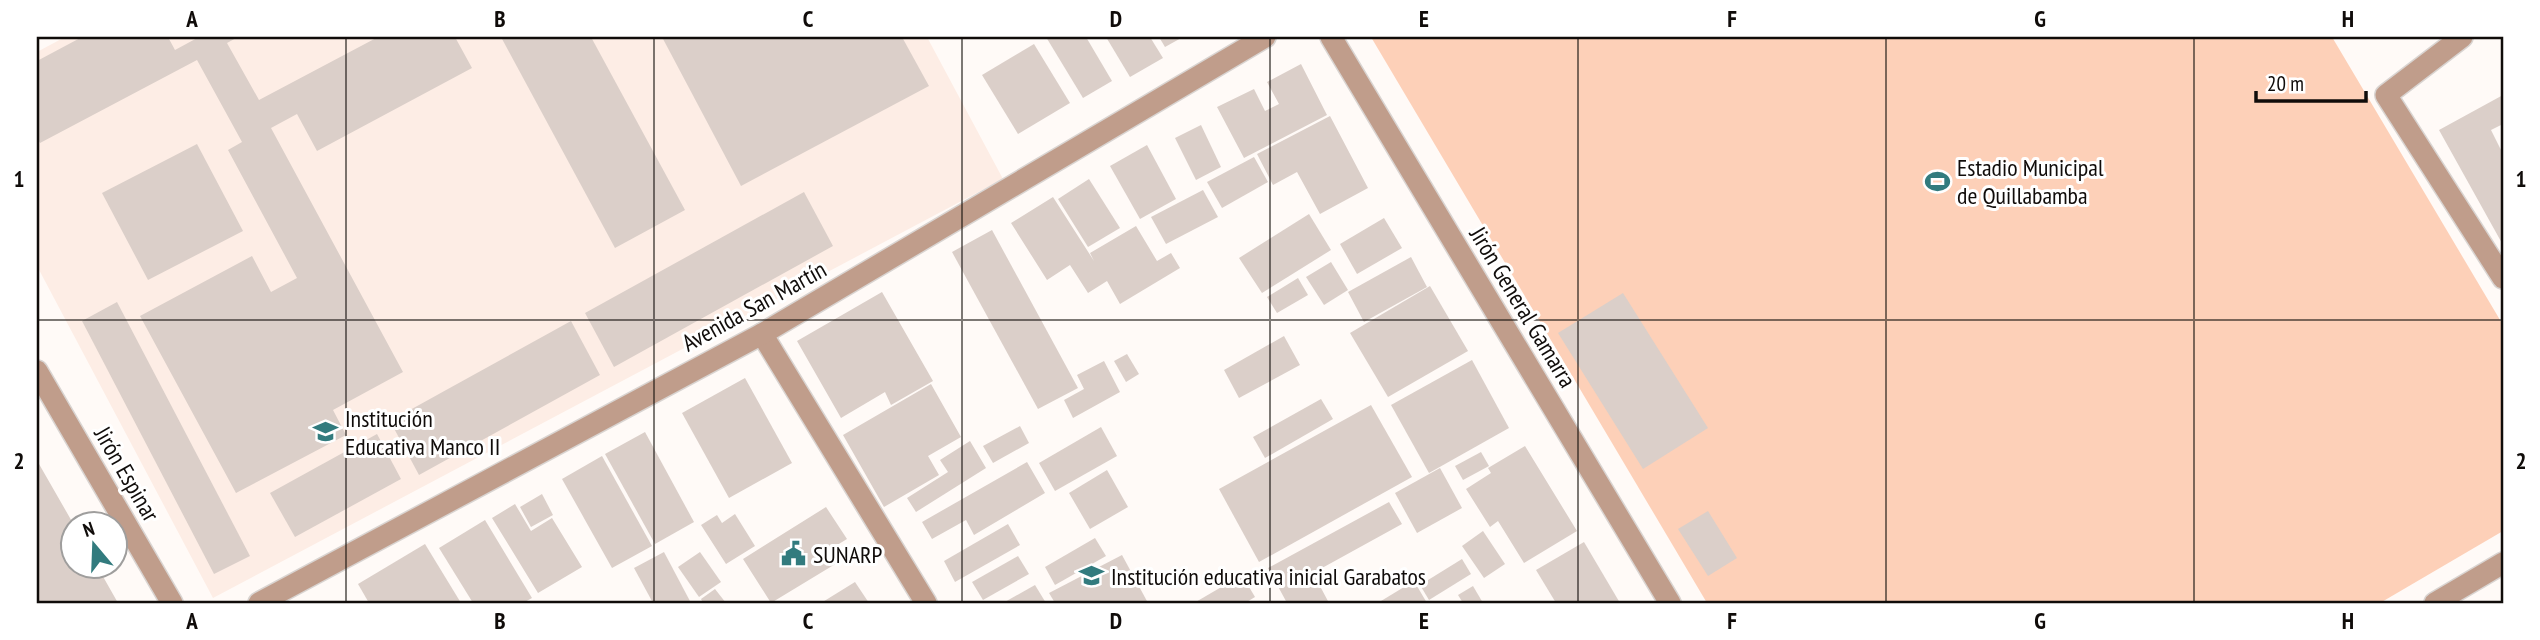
<svg xmlns="http://www.w3.org/2000/svg" width="2540" height="640" viewBox="0 0 2540 640" font-family="'PT Sans Narrow',sans-serif">
<style>
.built{fill:#fdede5}
.green{fill:#fdd0b8}
.building{fill:#dbcfc9}
.lines{fill:none;stroke-linecap:round;stroke-linejoin:round}
.minor-casing{stroke:#d9d4d1;stroke-width:24}
.minor{stroke:#c09d8b;stroke-width:21}
.grid{fill:none;stroke:#100c0a;stroke-width:2;stroke-opacity:0.55}
.labels{text-anchor:middle;dominant-baseline:central;stroke-width:6;stroke-linejoin:round;paint-order:stroke}
.poi-label{font-size:24px;fill:#100c0a;stroke:#fff;text-anchor:start}
.street-label{font-size:24px;fill:#100c0a;stroke:#fff}
.neatline{fill:none;stroke:#100c0a;stroke-width:2.5}
.grid-label{font-size:23px;text-anchor:middle;font-weight:bold;fill:#100c0a}
</style>
<rect width="100%" height="100%" fill="#fffaf7"/>
<!-- built -->
<polygon class="built" points="65,37 927,37 1003,179 213,598 37,266 37,52"/>
<!-- green -->
<polygon class="green" points="1371,37 2332,37 2503,325 2503,531 2380,603 1707,603"/>
<!-- building -->
<g class="building">
<polygon points="82,37 168,37 175,50 199,37 238,37 227,43 259,100 378,37 455,37 472,68 317,151 297,114 271,128 403,372 333,410 346,435 236,493 140,316 252,256 271,292 297,278 228,150 242,142 197,60 40,143 37,138 37,61"/>
<polygon points="501,37 591,37 685,210 615,248"/>
<polygon points="662,37 902,37 929,86 741,186"/>
<polygon points="1046,37 1086,37 1112,81 1083,98"/>
<polygon points="1106,37 1150,37 1163,58 1130,77"/>
<polygon points="1159,37 1183,37 1165,47"/>
<polygon points="1034,44 1070,103 1018,134 982,75"/>
<polygon points="1301,64 1327,115 1244,158 1217,107 1254,89 1265,111 1279,104 1267,82"/>
<polygon points="2503,95 2503,124 2491,130 2503,154 2503,245 2439,130"/>
<polygon points="1330,116 1368,188 1320,214 1297,172 1273,185 1257,154"/>
<polygon points="1201,125 1221,167 1196,180 1175,138"/>
<polygon points="197,144 243,231 148,280 102,193"/>
<polygon points="1147,145 1176,199 1140,219 1110,166"/>
<polygon points="1254,157 1268,182 1222,208 1207,182"/>
<polygon points="1089,179 1120,228 1088,247 1058,199"/>
<polygon points="1203,190 1218,217 1166,244 1151,217"/>
<polygon points="804,192 833,246 614,367 585,313"/>
<polygon points="1053,197 1094,261 1090,253 1136,226 1157,261 1171,253 1180,268 1120,304 1107,281 1088,293 1070,265 1047,280 1011,223"/>
<polygon points="1309,214 1331,250 1262,293 1239,258"/>
<polygon points="1384,218 1402,248 1357,274 1340,244"/>
<polygon points="992,230 1078,388 1038,409 952,252"/>
<polygon points="1411,257 1427,287 1364,322 1348,292"/>
<polygon points="1331,262 1348,290 1324,305 1306,277"/>
<polygon points="1298,278 1308,295 1277,313 1267,297"/>
<polygon points="1430,286 1468,351 1388,397 1350,333"/>
<polygon points="882,292 933,381 891,405 885,392 841,418 797,341"/>
<polygon points="1623,293 1708,428 1643,469 1558,333"/>
<polygon points="117,302 250,556 214,574 82,321"/>
<polygon points="571,321 600,375 419,475 390,421"/>
<polygon points="1284,336 1300,365 1239,398 1224,370"/>
<polygon points="1127,354 1139,374 1126,382 1114,361"/>
<polygon points="1472,360 1509,428 1429,473 1391,405"/>
<polygon points="1104,361 1120,392 1073,418 1064,400 1084,389 1077,375"/>
<polygon points="745,378 792,463 729,498 682,413"/>
<polygon points="931,384 961,437 928,456 939,475 884,507 843,435"/>
<polygon points="1321,399 1333,419 1265,458 1253,437"/>
<polygon points="1371,405 1412,477 1259,562 1219,489"/>
<polygon points="1020,426 1029,443 993,463 983,446"/>
<polygon points="1101,427 1117,456 1055,491 1039,463"/>
<polygon points="645,432 694,522 655,544 605,454"/>
<polygon points="377,434 401,479 295,537 270,493"/>
<polygon points="970,441 986,468 916,512 907,498 948,472 940,460"/>
<polygon points="1525,446 1577,531 1524,563 1498,521 1490,527 1466,489 1491,473 1488,468"/>
<polygon points="1481,452 1489,466 1463,480 1455,466"/>
<polygon points="602,456 652,546 612,568 562,479"/>
<polygon points="1027,462 1045,493 974,535 966,520 932,539 922,522"/>
<polygon points="39,464 74,525 74,566 97,566 118,603 37,603 37,466"/>
<polygon points="1440,468 1462,508 1417,533 1395,493"/>
<polygon points="1107,470 1128,507 1090,529 1069,493"/>
<polygon points="542,494 553,515 531,527 520,507"/>
<polygon points="1389,502 1402,524 1313,573 1329,603 1287,603 1268,568"/>
<polygon points="515,504 531,531 552,518 582,567 538,593 492,518"/>
<polygon points="826,507 847,539 829,550 837,563 771,603 743,559"/>
<polygon points="1708,511 1737,558 1708,576 1678,529"/>
<polygon points="735,514 755,546 726,564 701,525 717,515 722,523"/>
<polygon points="485,520 532,598 523,603 473,603 439,548"/>
<polygon points="1008,524 1020,545 955,582 944,561"/>
<polygon points="1483,531 1505,564 1484,578 1462,546"/>
<polygon points="1095,538 1106,556 1055,585 1045,567"/>
<polygon points="1584,542 1620,603 1556,603 1536,570"/>
<polygon points="425,544 461,603 369,603 358,584"/>
<polygon points="664,552 691,603 653,603 634,568"/>
<polygon points="700,552 721,582 699,597 678,567"/>
<polygon points="1122,555 1148,603 1055,603 1049,593"/>
<polygon points="1018,556 1029,574 983,600 972,582"/>
<polygon points="1462,559 1471,574 1429,600 1420,585"/>
<polygon points="1242,575 1255,597 1245,603 1194,603"/>
<polygon points="1414,581 1427,603 1382,603 1381,601"/>
<polygon points="855,582 869,603 821,603"/>
<polygon points="1035,585 1046,603 1003,603"/>
<polygon points="1473,586 1483,603 1463,603 1458,595"/>
<polygon points="715,589 726,603 703,603 701,599"/>
</g>
<g class="lines">
<defs>
<g id="minor">
<polyline points="1331,37 1670,603"/>
<polyline points="2462,37 2386,95 2503,278"/>
<polyline points="762,334 926,603"/>
<polyline points="37,371 172,603"/>
<polyline points="259,603 762,334 1265,37"/>
<polyline points="2435,603 2503,563"/>
</g>
</defs>
<!-- minor casing -->
<use href="#minor" class="minor-casing"/>
<!-- minor -->
<use href="#minor" class="minor"/>
</g>
<!-- grid -->
<path class="grid" d="M346,37V603M654,37V603M962,37V603M1270,37V603M1578,37V603M1886,37V603M2194,37V603M37,320H2503"/>
<!-- icons -->
<defs>
<symbol id="stadium-bare" viewBox="-9 -9 18 18"><path d="M0-5a6.5 5 0 1 0 0 10a6.5 5 0 1 0 0-10ZM-3.5-1.8h7v3.6h-7Z" fill="#327b7e" stroke="#fff" stroke-width="2.5" paint-order="stroke"/></symbol>
<symbol id="school-bare" viewBox="-9 -9 18 18"><path d="M0-5L7-2L0 1L-7-2ZM-4 1L0 2.5L4 1V4Q0 6-4 4Z" fill="#327b7e" stroke="#fff" stroke-width="2.5" paint-order="stroke"/></symbol>
<symbol id="civic-bare" viewBox="-9 -9 18 18"><path d="M-.6-6.5H3V-4.5H.6V-3L4-1V1h2V6H-6V1h2V-1L-.6-3ZM-1.2 2.5V6h2.4V2.5Z" fill="#327b7e" stroke="#fff" stroke-width="2.5" paint-order="stroke"/></symbol>
</defs>
<g fill-rule="evenodd">
<use href="#stadium-bare" x="1920" y="164" width="35" height="35"/>
<use href="#school-bare" x="308" y="414" width="35" height="35"/>
<use href="#civic-bare" x="776" y="536" width="35" height="35"/>
<use href="#school-bare" x="1074" y="558" width="35" height="35"/>
</g>
<g class="labels">
<!-- poi labels -->
<g class="poi-label">
<text x="1957" y="167">Estadio Municipal<tspan x="1957" dy="28">de Quillabamba</tspan></text>
<text x="345" y="418">Institución<tspan x="345" dy="28">Educativa Manco II</tspan></text>
<text x="813" y="554">SUNARP</text>
<text x="1111" y="576">Institución educativa inicial Garabatos</text>
</g>
<!-- street labels -->
<g class="street-label">
<text transform="translate(754 306) rotate(-29)">Avenida San Martín</text>
<text transform="translate(1523 307) rotate(59)">Jirón General Gamarra</text>
<text transform="translate(127 474) rotate(60)">Jirón Espinar</text>
</g>
</g>
<!-- border -->
<rect width="2540" height="640" fill="none" stroke="#ffffff" stroke-width="77"/>
<!-- north arrow -->
<g transform="translate(94 545) rotate(341)"><circle r="33" fill="#ffffff" stroke="#9f9e9d" stroke-width="2"/>
<path d="M0-5L12 26L0 18L-12 26Z" fill="#327b7e"/>
<text y="-10" font-size="19" font-weight="bold" text-anchor="middle" fill="#100c0a">N</text>
</g>
<!-- scale -->
<path d="M2256 91v10h110v-10" fill="none" stroke="#100c0a" stroke-width="3.5"/>
<text x="2267" y="91" font-size="21" fill="#100c0a" stroke="#ffffff" stroke-width="5" paint-order="stroke">20 m</text>
<rect x="38" y="38" width="2464" height="564" class="neatline"/>
<g class="grid-label">
<text x="192" y="27">A</text>
<text x="500" y="27">B</text>
<text x="808" y="27">C</text>
<text x="1116" y="27">D</text>
<text x="1424" y="27">E</text>
<text x="1732" y="27">F</text>
<text x="2040" y="27">G</text>
<text x="2348" y="27">H</text>
<text x="19" y="187">1</text>
<text x="2521" y="187">1</text>
<text x="19" y="469">2</text>
<text x="2521" y="469">2</text>
<text x="192" y="629">A</text>
<text x="500" y="629">B</text>
<text x="808" y="629">C</text>
<text x="1116" y="629">D</text>
<text x="1424" y="629">E</text>
<text x="1732" y="629">F</text>
<text x="2040" y="629">G</text>
<text x="2348" y="629">H</text>
</g>
</svg>
